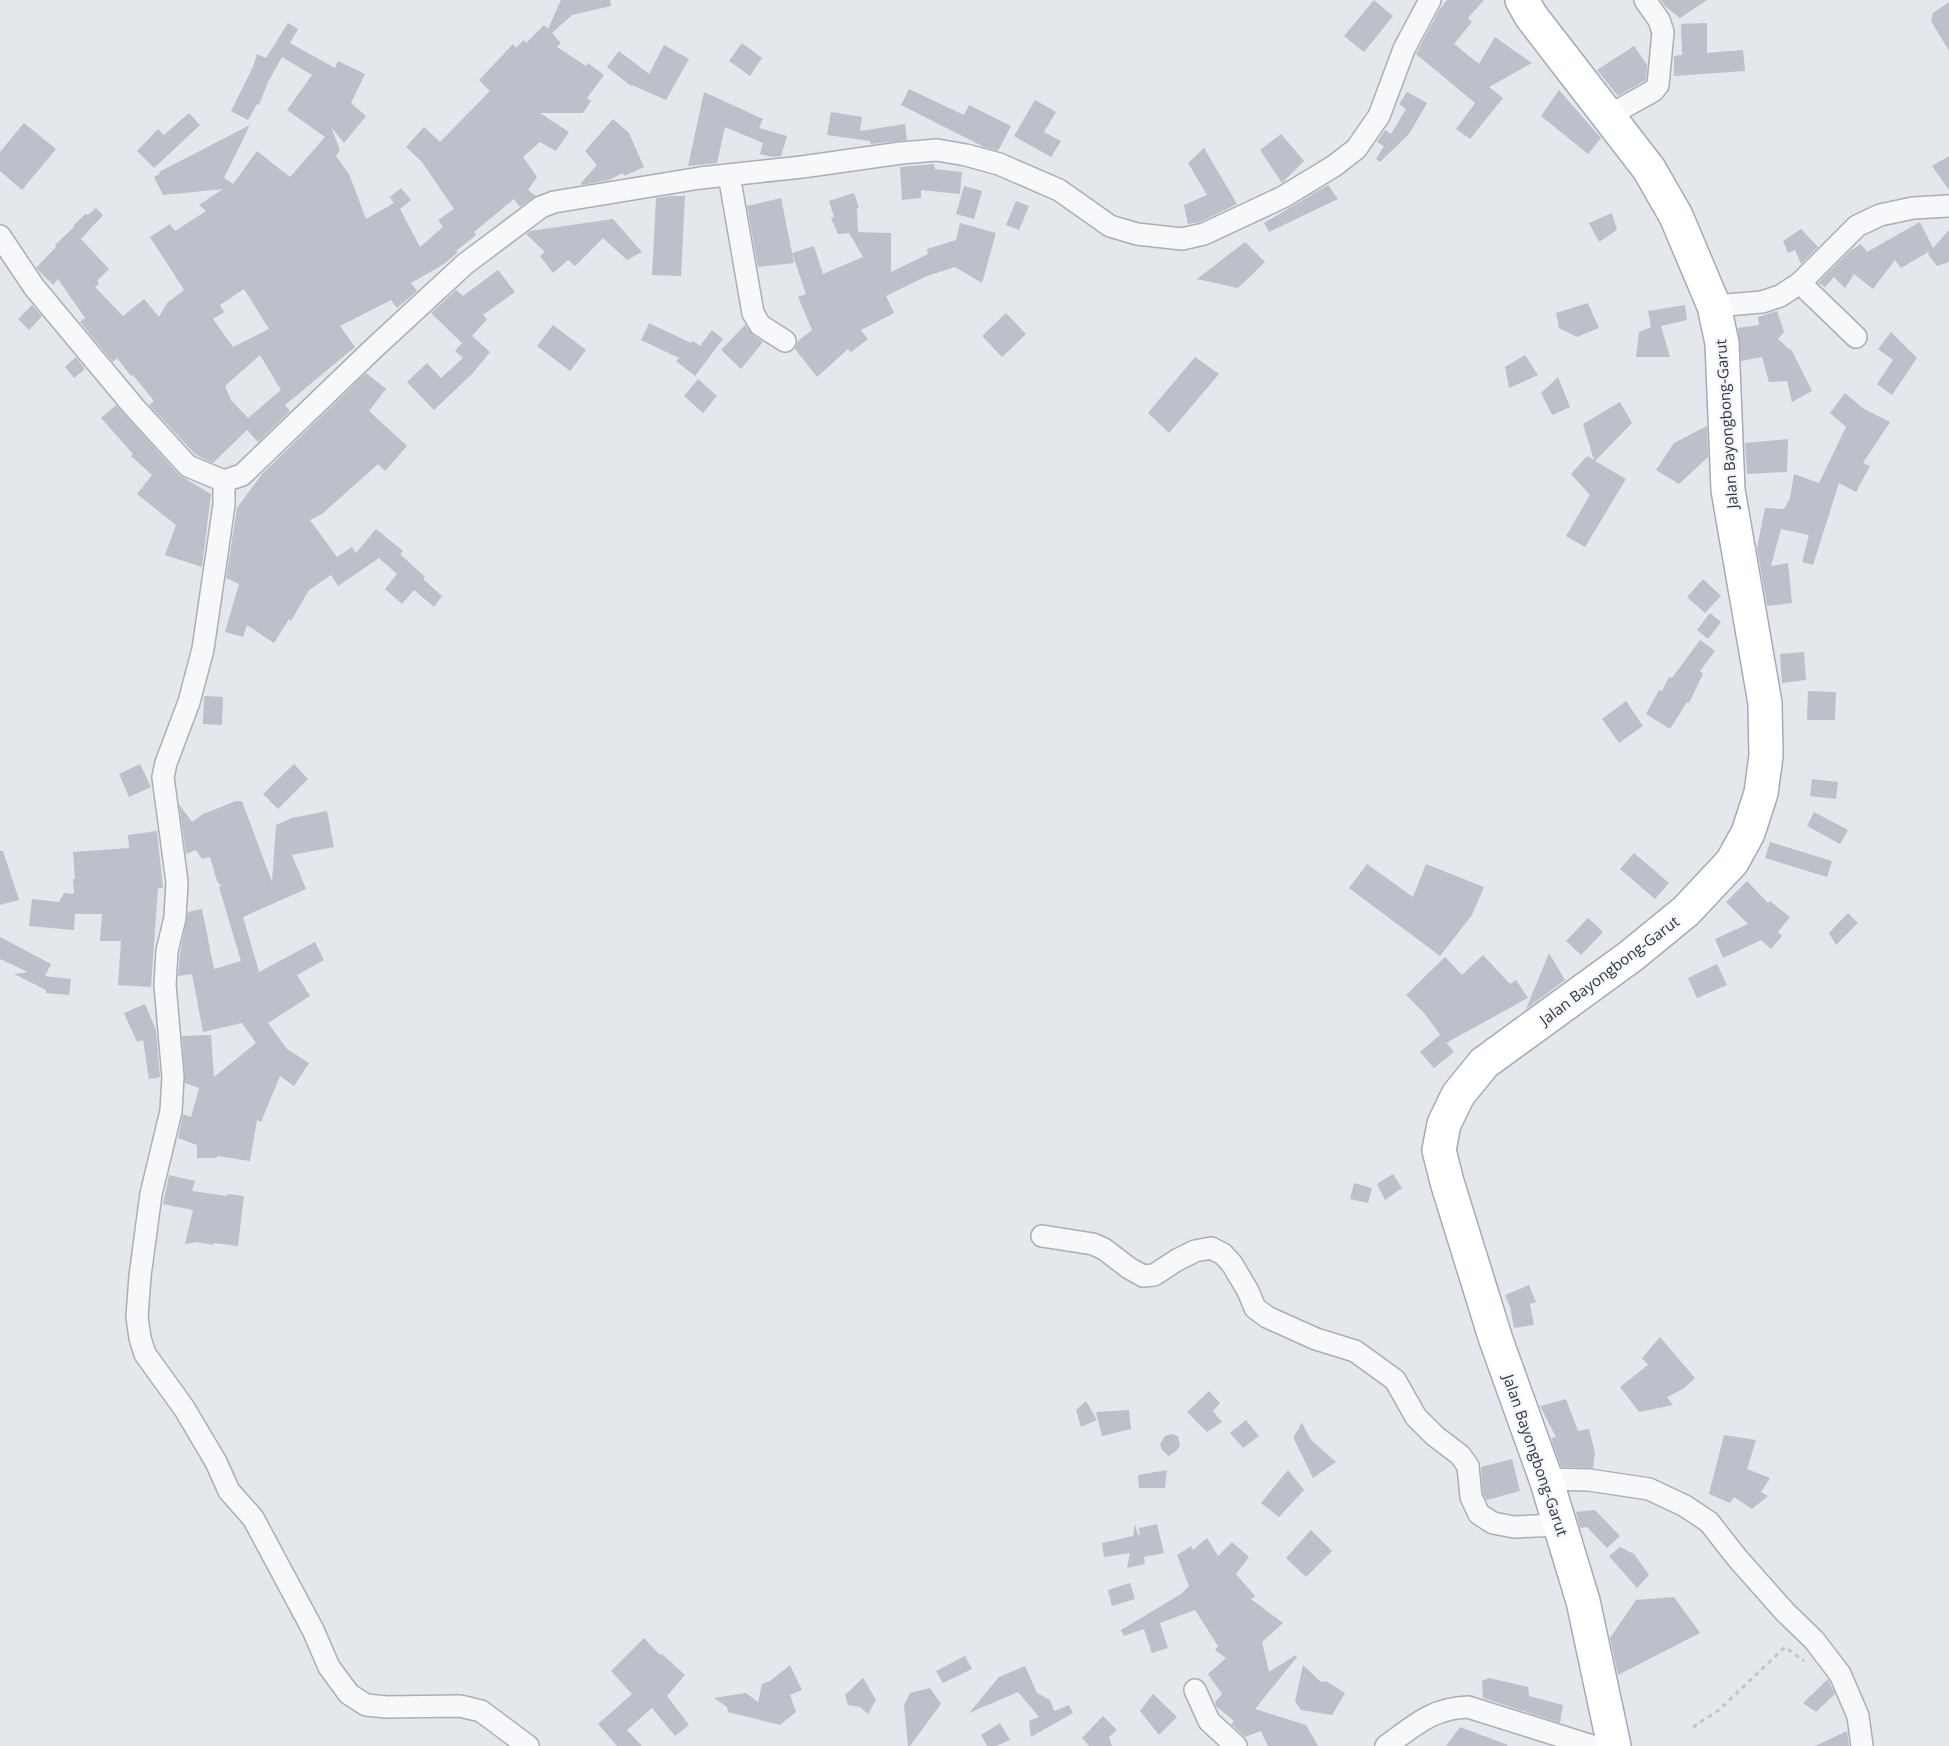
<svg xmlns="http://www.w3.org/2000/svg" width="1949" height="1746" viewBox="0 0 1949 1746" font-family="'Open Sans',sans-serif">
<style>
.building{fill:#bbc0ca;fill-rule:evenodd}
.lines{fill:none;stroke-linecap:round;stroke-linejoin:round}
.street-casing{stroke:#a9aeb7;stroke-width:24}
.primary-casing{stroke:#a3abb8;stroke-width:36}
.path{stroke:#c2c5cb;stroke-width:3;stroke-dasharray:4.5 4.5;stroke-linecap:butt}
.street{stroke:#f7f8fa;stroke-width:21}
.primary{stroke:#fff;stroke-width:33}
.labels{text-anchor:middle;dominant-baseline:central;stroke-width:4.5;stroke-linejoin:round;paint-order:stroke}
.street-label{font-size:15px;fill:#2b3445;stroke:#f4f6f9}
</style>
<rect width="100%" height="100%" fill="#e4e7ec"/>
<!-- building -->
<g class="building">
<path d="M561,0H610L611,6L572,15L552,33L561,43L557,47L586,66L588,63L604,75L587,98L591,101L583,113H540L569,132L556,151L540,142L523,157L537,177L528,190L536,196L520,207L514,199L474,232L476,235L456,251L458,252L444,264L411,283L417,291L397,308L391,300L340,326L355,347L285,405L290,411L258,442L247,430L213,463L196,455L149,405L154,401L133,375L131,376L117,358L113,362L80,322L85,318L58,279L53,285L36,268L56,247L55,245L74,227L73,226L85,214L88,215L96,208L103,215L81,239L109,269L97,281L99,284L95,287L123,316L144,299L159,317L167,303L184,290L150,237L170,224L175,231L206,211L199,205L223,189L163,195L154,177L160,174L159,172L250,125L224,178L233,184L257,151L290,177L325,137L287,110L312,75L282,57L268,82L259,105L257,104L248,120L231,111L253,67L257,54L266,58L288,23L298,29L290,43L335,68L338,61L365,74L351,103L366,116L344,143L331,127L340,150L336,156L349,174L366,219L394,203L390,197L401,188L411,200L400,209L420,247L443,227L438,220L454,209L422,162L406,147L424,127L440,142L490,91L479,80L513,44L516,48L524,40L526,43L544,25L548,29ZM244,289L269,329L233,347L213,319L224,312L220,305ZM260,355L281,390L248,418L231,400L225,386Z"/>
<polygon points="1374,0 1393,16 1364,52 1344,36"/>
<polygon points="1447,0 1484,0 1468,18 1472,22 1454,44 1479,64 1495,37 1532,63 1489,87 1503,98 1470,139 1456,129 1475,103 1416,54 1439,10"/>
<polygon points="1661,0 1707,0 1680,18 1665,6"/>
<polygon points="1949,2 1949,51 1931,21 1933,13"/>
<polygon points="1707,23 1707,53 1743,50 1745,71 1674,76 1674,56 1682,55 1681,24"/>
<polygon points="742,43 762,58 750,76 729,61"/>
<polygon points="664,45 689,59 666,100 632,85 631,86 607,67 619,51 649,74"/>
<polygon points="1634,46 1647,65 1646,80 1618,96 1597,70"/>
<polygon points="909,89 964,115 969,105 1011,126 998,151 984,147 901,105"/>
<polygon points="1559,90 1601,138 1588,154 1541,116"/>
<polygon points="704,92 763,119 759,128 787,136 781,156 773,157 760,154 763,143 725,127 717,163 688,166"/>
<polygon points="1407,92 1427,103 1409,134 1380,162 1376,159 1384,146 1377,142 1385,130 1391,134 1406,109 1399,104"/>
<polygon points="1035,100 1056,112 1044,132 1061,141 1051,157 1014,136"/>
<polygon points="831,112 862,117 860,131 905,124 907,140 871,144 870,141 827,135"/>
<polygon points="189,113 200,125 154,168 137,151 158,129 164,135"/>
<polygon points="613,119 629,133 644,167 624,176 623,173 609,180 582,185 581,183 597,165 585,151"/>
<polygon points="24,123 56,149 22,190 0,171 0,152"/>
<polygon points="1281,134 1304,161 1282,183 1260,150"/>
<polygon points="1204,148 1237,204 1200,222 1188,224 1184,205 1207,195 1188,163"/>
<polygon points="1949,156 1949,190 1932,166"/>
<polygon points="934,164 935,169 962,172 960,194 921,190 921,198 902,200 900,167"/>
<polygon points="1328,185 1338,199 1269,232 1264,223"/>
<polygon points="964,186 982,191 974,219 956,214"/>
<polygon points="854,193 859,208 857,208 858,232 857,232 891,233 891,272 928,254 927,249 956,240 960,223 996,233 982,283 955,267 927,276 886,296 894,313 861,330 868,339 851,352 848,349 817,377 795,349 798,341 812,330 798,297 806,294 792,253 814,246 823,274 863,257 849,233 838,234 831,218 834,217 829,201"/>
<polygon points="671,196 685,196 681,276 652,275 656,198"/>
<polygon points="781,198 794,263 758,267 747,206"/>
<polygon points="1016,201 1029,206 1019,230 1006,225"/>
<polygon points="1612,213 1617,230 1599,242 1589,223"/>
<polygon points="613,219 642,252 627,260 603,238 575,266 568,260 553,273 540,256 545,252 526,234 530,231"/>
<polygon points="1920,222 1933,248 1949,230 1949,262 1937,266 1928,254 1930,251 1901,268 1895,260 1873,289 1854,274 1845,288 1834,277 1825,287 1818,283 1850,251 1861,244 1867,252"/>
<polygon points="1801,229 1818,247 1801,264 1795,250 1788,253 1783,241"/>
<polygon points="1245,242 1265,262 1238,288 1197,279"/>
<polygon points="498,270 515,292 483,315 487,319 472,336 490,352 473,373 434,410 407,382 427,363 441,378 463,358 455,351 462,343 431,313 456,290 463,296"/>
<polygon points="1588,303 1599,328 1577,337 1559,328 1556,313"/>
<polygon points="32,305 42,316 29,330 18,319"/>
<polygon points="1685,305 1687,320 1661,326 1670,357 1636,357 1639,332 1651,327 1648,311"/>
<polygon points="1777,311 1784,332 1778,339 1790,350 1791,349 1812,391 1792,402 1787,381 1769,382 1762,357 1741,361 1738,328 1759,325 1758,317"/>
<polygon points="1006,313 1026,334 1002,357 982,336"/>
<polygon points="649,323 691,343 693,341 700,346 712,330 723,339 695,376 676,361 679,358 641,340"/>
<polygon points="553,325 586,350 570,371 537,346"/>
<polygon points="745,325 753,335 763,342 741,369 721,350"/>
<polygon points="1891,332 1917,358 1892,395 1877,384 1893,360 1878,349"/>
<polygon points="1525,355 1538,375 1509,388 1505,367"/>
<polygon points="76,357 85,369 74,378 65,367"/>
<polygon points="1195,357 1219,374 1169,433 1148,413"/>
<polygon points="366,373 386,389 369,411 407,446 385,471 378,464 322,514 310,520 337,557 352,547 356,553 376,529 403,551 400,554 425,577 423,579 442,596 434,607 414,590 402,604 385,589 397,574 379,558 338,586 331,575 309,590 291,621 289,619 274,643 247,625 243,637 225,632 239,584 226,578 237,508 262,474"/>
<polygon points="1558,377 1570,407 1552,415 1541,393"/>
<polygon points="698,379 717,396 703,413 684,396"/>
<polygon points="1845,393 1864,409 1890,422 1863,463 1870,466 1856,492 1839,483 1813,565 1802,562 1809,535 1781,529 1771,566 1788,563 1792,603 1767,606 1757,548 1765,508 1784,509 1790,498 1794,474 1819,483 1846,427 1830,413"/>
<polygon points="1620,402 1632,423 1595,461 1626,479 1585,547 1566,536 1590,495 1571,474 1587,456 1594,460 1583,424"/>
<polygon points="116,405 179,475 211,494 202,567 165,555 176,525 137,494 152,475 131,456 133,454 101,418"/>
<polygon points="1707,426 1708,457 1679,484 1656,470 1674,443"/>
<polygon points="1788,439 1787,472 1747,474 1745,443"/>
<polygon points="1703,579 1721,596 1705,613 1687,597"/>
<polygon points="1710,613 1721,622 1708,639 1697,630"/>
<polygon points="1700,640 1715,651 1700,671 1703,674 1689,703 1687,702 1670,729 1646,714 1659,690 1662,691 1669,677 1672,678"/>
<polygon points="1804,652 1806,680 1782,683 1780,654"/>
<polygon points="1808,691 1836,692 1835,720 1807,720"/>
<polygon points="204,696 223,697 222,725 203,724"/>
<polygon points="1626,701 1643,726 1619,743 1602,719"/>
<polygon points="140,764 151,787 129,797 119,774"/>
<polygon points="294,764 308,779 278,809 263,794"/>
<polygon points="1812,779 1838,782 1836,799 1810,796"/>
<polygon points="236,801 242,801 272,882 276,825 292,818 327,811 334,847 292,855 306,889 243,917 259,972 315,942 324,960 297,975 310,996 268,1023 287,1049 309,1063 294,1086 280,1076 261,1122 257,1120 250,1161 217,1156 217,1158 197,1158 197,1145 178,1138 183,1114 191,1117 199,1088 185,1083 182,1036 211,1035 214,1077 256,1043 242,1023 203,1032 192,974 178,976 180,953 188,912 202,909 214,969 241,961 219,887 221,886 217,881 210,857 202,859 196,850 186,854 179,804 192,822 203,814"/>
<polygon points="1814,812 1848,830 1840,844 1807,826"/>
<polygon points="157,831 163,888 158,888 151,987 118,985 121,941 100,941 102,914 75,914 74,930 29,926 32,899 59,902 64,893 74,894 73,879 75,879 73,852 129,848 128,835"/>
<polygon points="1770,842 1832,861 1827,877 1765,858"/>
<polygon points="0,851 3,851 19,900 0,905"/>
<polygon points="1634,853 1669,883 1655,899 1620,869"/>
<polygon points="1367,864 1413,897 1426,864 1484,887 1472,915 1440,956 1349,888"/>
<polygon points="1747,881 1768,903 1770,901 1790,917 1778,932 1782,936 1771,949 1761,940 1723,958 1715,939 1748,924 1726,902"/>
<polygon points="1848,913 1858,923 1836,945 1829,933"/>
<polygon points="1588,918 1603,932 1581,955 1566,941"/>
<polygon points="0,937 51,964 45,976 71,979 69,995 46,993 46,990 14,974 28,972 0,959"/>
<polygon points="1549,953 1565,980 1526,1009"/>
<polygon points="1483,955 1510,984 1516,980 1528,998 1446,1043 1425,1014 1406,995 1445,957 1462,975"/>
<polygon points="1717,964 1727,985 1697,998 1688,978"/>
<polygon points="145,1004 156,1030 160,1077 149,1079 143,1040 137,1042 124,1013"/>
<polygon points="1440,1035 1454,1052 1434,1068 1420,1052"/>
<polygon points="1393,1174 1402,1188 1385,1200 1377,1184"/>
<polygon points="169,1175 195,1181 192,1191 227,1196 228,1194 244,1196 238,1246 214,1243 213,1245 197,1242 185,1244 193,1210 163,1204"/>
<polygon points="1354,1183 1372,1188 1368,1203 1350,1199"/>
<polygon points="1529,1285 1536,1302 1530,1304 1534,1325 1514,1328 1510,1307 1505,1295"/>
<polygon points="1660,1337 1695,1378 1683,1389 1667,1397 1673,1405 1639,1412 1620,1387 1648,1365 1642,1358"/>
<polygon points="1209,1391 1220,1403 1213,1411 1222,1422 1207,1432 1187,1412"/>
<polygon points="1566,1399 1578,1431 1589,1429 1595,1453 1593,1468 1561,1467 1551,1438 1556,1437 1540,1406"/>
<polygon points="1086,1401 1097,1420 1081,1427 1076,1410"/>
<polygon points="1129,1410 1131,1429 1102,1436 1096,1412"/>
<polygon points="1246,1420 1259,1436 1243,1448 1230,1433"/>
<polygon points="1302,1423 1311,1440 1336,1462 1313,1478 1294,1439 1294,1436"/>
<polygon points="1171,1434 1178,1436 1180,1446 1176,1451 1169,1456 1162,1450 1160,1444 1165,1436"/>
<polygon points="1724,1435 1756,1440 1747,1469 1770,1478 1761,1492 1768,1496 1752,1509 1734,1497 1730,1503 1709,1494"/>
<polygon points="1512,1459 1520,1491 1487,1500 1483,1494 1481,1467"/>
<polygon points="1167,1470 1165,1488 1139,1488 1138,1475"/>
<polygon points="1288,1470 1304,1490 1279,1517 1261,1503"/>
<polygon points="1595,1510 1620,1536 1607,1548 1587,1527 1580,1528 1576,1512"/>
<polygon points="1135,1524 1138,1535 1140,1535 1139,1528 1157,1524 1164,1553 1144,1557 1145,1564 1127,1568 1130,1553 1104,1557 1102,1543 1133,1536"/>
<polygon points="1311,1530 1332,1551 1306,1577 1286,1558"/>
<polygon points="1207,1538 1218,1556 1232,1542 1249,1557 1236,1574 1255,1596 1251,1599 1283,1623 1262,1642 1269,1672 1296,1655 1297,1657 1255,1709 1306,1725 1318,1746 1268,1746 1261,1731 1245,1737 1231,1724 1234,1721 1216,1706 1215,1702 1222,1694 1208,1674 1226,1658 1215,1650 1218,1646 1195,1610 1160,1623 1168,1648 1152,1653 1144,1629 1124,1636 1121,1630 1181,1594 1189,1586 1177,1555 1191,1546 1193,1550"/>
<polygon points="1620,1547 1634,1554 1649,1575 1637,1588 1609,1556"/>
<polygon points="1130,1583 1135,1599 1112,1606 1108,1590"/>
<polygon points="1674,1597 1700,1633 1618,1675 1610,1638 1636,1600"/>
<polygon points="644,1638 660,1655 662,1654 685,1675 667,1696 689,1725 675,1736 652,1708 627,1730 642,1746 617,1746 598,1724 632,1694 611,1671"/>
<polygon points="965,1656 972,1669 943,1683 936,1671"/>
<polygon points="790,1665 802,1690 790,1695 796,1712 780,1725 728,1712 727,1707 714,1698 746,1693 758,1702 762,1684 770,1681"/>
<polygon points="1303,1665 1321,1682 1326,1681 1345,1693 1332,1715 1301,1710 1295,1701"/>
<polygon points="1025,1666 1037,1693 1050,1700 1054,1711 1069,1705 1073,1713 1031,1737 1029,1721 1039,1717 1018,1692 969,1713 999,1677"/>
<polygon points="863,1678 876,1700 868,1714 860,1707 848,1705 845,1695"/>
<polygon points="1489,1678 1528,1687 1529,1696 1563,1705 1560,1723 1483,1698 1482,1681"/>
<polygon points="1828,1679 1835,1694 1816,1712 1803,1703"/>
<polygon points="930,1688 941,1704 910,1746 908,1746 904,1705 910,1693"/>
<polygon points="1153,1694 1177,1717 1159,1735 1140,1711"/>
<polygon points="1103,1716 1117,1730 1109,1737 1112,1746 1089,1746 1082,1738"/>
<polygon points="1000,1723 1010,1740 996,1746 987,1746 981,1735"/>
<polygon points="1460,1727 1508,1745 1507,1746 1446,1746"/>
<polygon points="1847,1731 1849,1746 1815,1746"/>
</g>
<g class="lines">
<defs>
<g id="street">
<polyline points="1608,116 1653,91 1658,85 1663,32 1659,20 1645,0"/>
<polyline points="729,175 753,313 760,325 785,341"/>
<polyline points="0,236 34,287 134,407 188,466 224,481 242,475 373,349 465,264 541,207 554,202 700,178 802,167 901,153 937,150 966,155 999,164 1059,190 1110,226 1137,234 1182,239 1204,234 1283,197 1334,166 1356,149 1379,116 1404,49 1430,0"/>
<polyline points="1800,283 1856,337"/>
<polyline points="1714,306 1762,302 1780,296 1800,283 1857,226 1880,215 1913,208 1949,206"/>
<polyline points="224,481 224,505 203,649 189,702 166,763 163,777 177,882 175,918 167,951 165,985 173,1077 171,1111 151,1194 140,1276 137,1317 140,1338 145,1354 184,1408 216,1462 229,1491 253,1518 313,1630 329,1667 349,1694 366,1705 387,1707 460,1706 481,1711 528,1746"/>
<polyline points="1042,1236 1093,1244 1104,1249 1129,1268 1143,1276 1154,1275 1177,1260 1195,1251 1211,1248 1223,1254 1232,1264 1248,1291 1255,1308 1267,1317 1316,1339 1355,1351 1395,1380 1416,1417 1435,1436 1460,1455 1468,1466 1471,1497 1479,1514 1493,1523 1514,1527 1560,1525"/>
<polyline points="1546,1479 1589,1480 1649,1489 1685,1506 1709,1522 1738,1559 1785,1612 1814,1640 1840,1674 1858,1716 1862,1746"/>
<polyline points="1195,1690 1209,1721 1236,1746"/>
<path d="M1386,1746C1414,1726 1432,1708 1468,1707L1592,1746"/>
</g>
<polyline id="primary" points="1522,0 1531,16 1649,169 1676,216 1714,306 1722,343 1728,490 1765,703 1766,756 1761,793 1748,833 1732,862 1686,911 1631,956 1484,1063 1458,1095 1444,1124 1439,1150 1447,1182 1496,1340 1546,1479 1583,1601 1614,1746"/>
</defs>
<!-- street casing -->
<use href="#street" class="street-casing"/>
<!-- primary casing -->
<use href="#primary" class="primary-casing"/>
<!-- path -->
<polyline class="path" points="1693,1727 1719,1710 1785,1647 1804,1661"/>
<!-- street -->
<use href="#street" class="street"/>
<!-- primary -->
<use href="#primary" class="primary"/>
</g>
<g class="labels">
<!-- street labels -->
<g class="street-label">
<text transform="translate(1726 424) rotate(-94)">Jalan Bayongbong-Garut</text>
<text transform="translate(1609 970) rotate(-37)">Jalan Bayongbong-Garut</text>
<text transform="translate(1536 1455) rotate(71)">Jalan Bayongbong-Garut</text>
</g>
</g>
</svg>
